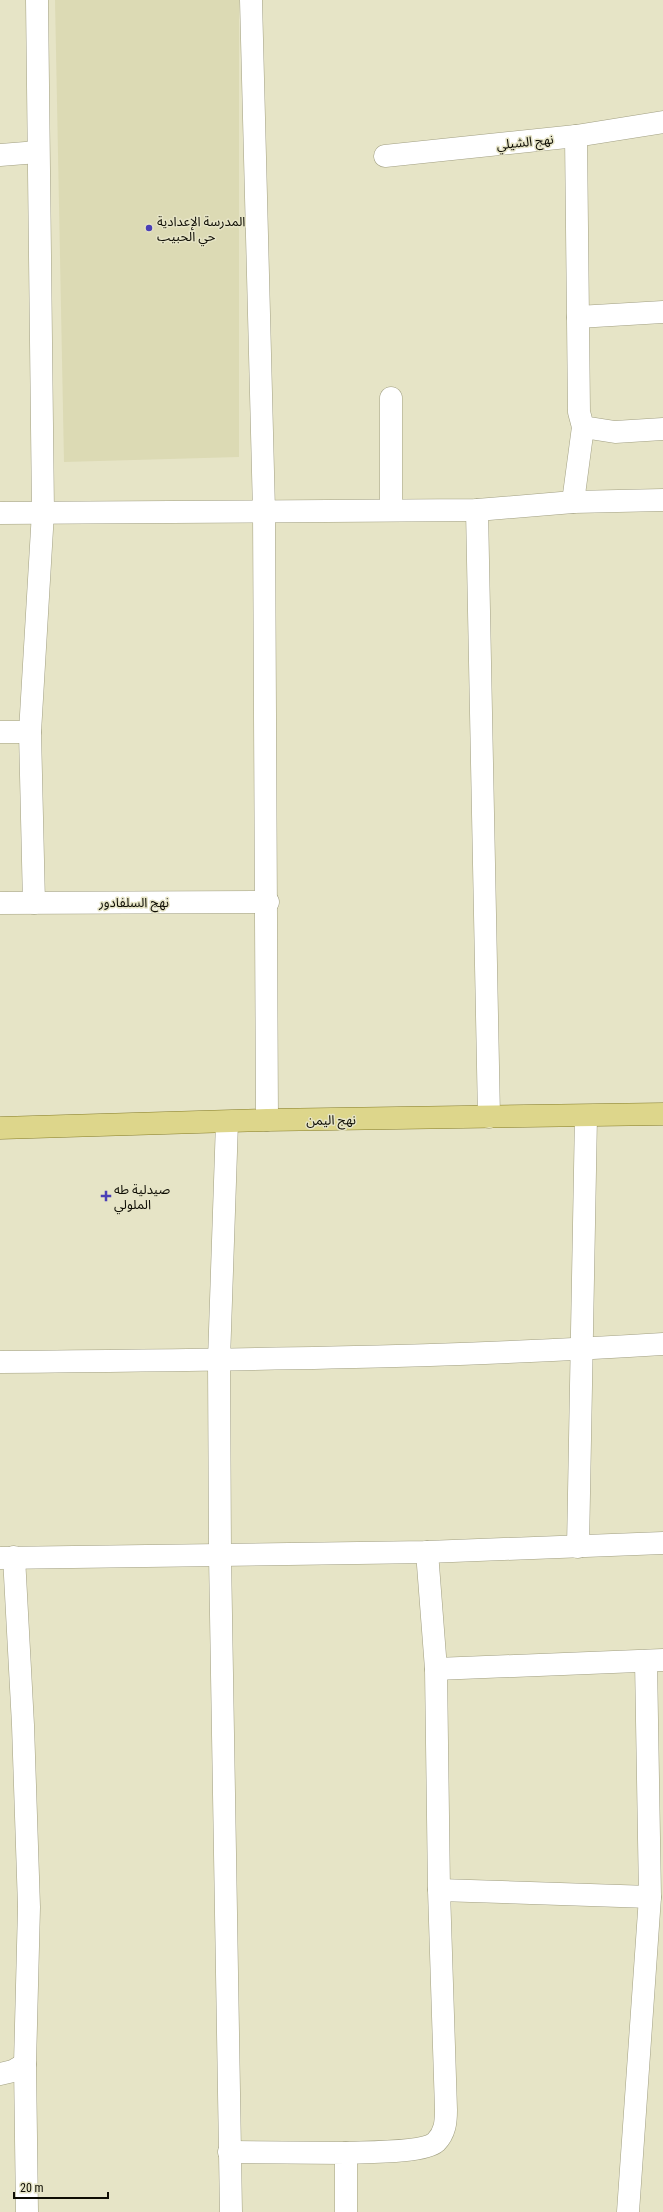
<svg xmlns="http://www.w3.org/2000/svg" width="663" height="2212" viewBox="0 0 663 2212" font-family="'Roboto Condensed','Noto Sans Arabic',sans-serif">
<style>
.built{fill:#dcdab4}
.lines{fill:none;stroke-linecap:round;stroke-linejoin:round}
.minor-casing{stroke:#a19f82;stroke-width:23}
.major-casing{stroke:#867d29;stroke-width:23}
.minor{stroke:#fff;stroke-width:22}
.major{stroke:#ddd68b;stroke-width:22}
.poi-dot{fill:#4a3fb6;stroke:#e6e4c6;stroke-width:1.5}
.labels{text-anchor:middle;dominant-baseline:central;stroke-width:3;stroke-linejoin:round;paint-order:stroke}
.street-label{font-size:13px;fill:#0e0d04;stroke:#e6e4c6}
.poi-label{font-size:13px;fill:#0e0d04;stroke:#e6e4c6;text-anchor:start}
</style>
<rect width="100%" height="100%" fill="#e6e4c6"/>
<!-- built -->
<polygon class="built" points="55,0 239,0 239,457 64,462"/>
<g class="lines">
<defs>
<g id="minor">
<polyline points="251,0 264,511 267,1120"/>
<polyline points="576,136 579,412 583,427 615,432 663,429"/>
<polyline points="0,155 38,152"/>
<polyline points="385,156 576,136 663,122"/>
<polyline points="578,317 663,312"/>
<polyline points="573,502 583,427"/>
<polyline points="391,510 391,398"/>
<polyline points="477,510 489,1117"/>
<polyline points="0,513 477,510 573,502 663,500"/>
<polyline points="0,732 30,732"/>
<polyline points="0,903 268,902"/>
<polyline points="34,903 30,732 43,512 37,0"/>
<polyline points="227,1122 219,1360 220,1555 231,2212"/>
<path d="M0,1362C221,1360 442,1358 663,1344"/>
<polyline points="578,1547 586,1116"/>
<polyline points="14,1557 23,1725 29,1907 25,2064 27,2212"/>
<polyline points="0,1558 427,1552 663,1543"/>
<polyline points="436,1669 663,1660"/>
<polyline points="439,1890 650,1897"/>
<polyline points="0,2074 13,2071 25,2064"/>
<polyline points="229,2152 346,2153 346,2212"/>
<path d="M346,2153C364,2152 424,2153 436,2142C445,2133 446,2122 446,2110L439,1890L436,1669L427,1552"/>
<polyline points="628,2212 650,1897 646,1661"/>
</g>
<polyline id="major" points="0,1128 267,1120 663,1114"/>
</defs>
<!-- minor casing -->
<use href="#minor" class="minor-casing"/>
<!-- major casing -->
<use href="#major" class="major-casing"/>
<!-- minor -->
<use href="#minor" class="minor"/>
<!-- major -->
<use href="#major" class="major"/>
</g>
<!-- markers -->
<g class="poi-dot">
<circle cx="149" cy="228" r="4"/>
<path d="M104 1190h4v4h4v4h-4v4h-4v-4h-4v-4h4z"/>
</g>
<g class="labels">
<!-- street labels -->
<g class="street-label">
<text transform="translate(525 142) rotate(-6)">نهج الشيلي</text>
<text x="134" y="902">نهج السلفادور</text>
<text transform="translate(331 1120) rotate(-1)">نهج اليمن</text>
</g>
<!-- poi labels -->
<g class="poi-label">
<text x="157" y="221">المدرسة الإعدادية<tspan x="157" dy="15">حي الحبيب</tspan></text>
<text x="114" y="1189">صيدلية طه<tspan x="114" dy="15">الملولي</tspan></text>
</g>
</g>
<!-- scale -->
<path d="M14 2192v6h94v-6" fill="none" stroke="#0e0d04" stroke-width="2"/>
<text x="20" y="2192" font-size="12" fill="#0e0d04" stroke="#e6e4c6" stroke-width="3" paint-order="stroke">20 m</text>
</svg>
